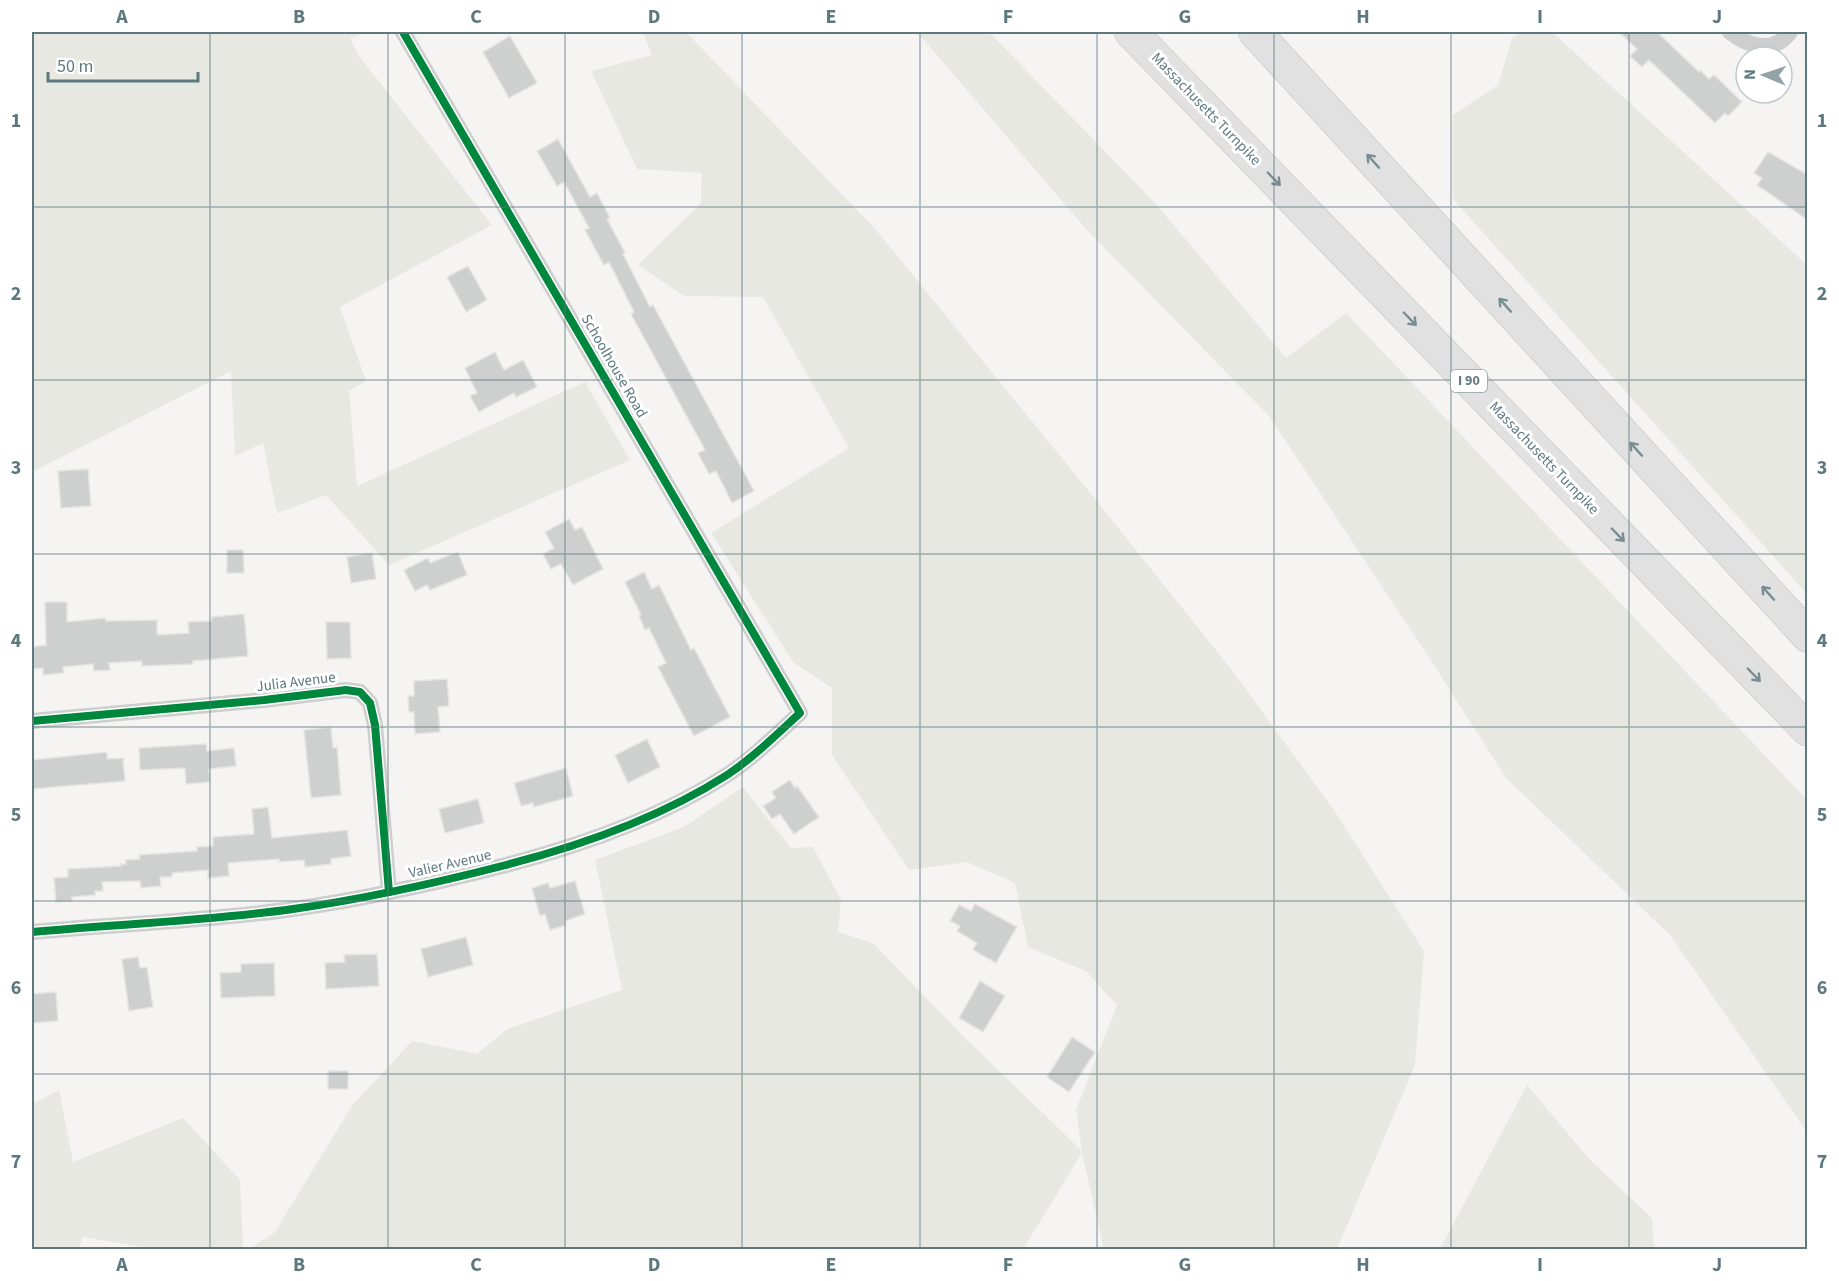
<svg xmlns="http://www.w3.org/2000/svg" width="1839" height="1281" viewBox="0 0 1839 1281" font-family="'Source Sans 3',sans-serif">
<style>
.green{fill:#e6e8e1}
.building{fill:#ced0d0;stroke:#e4e4e3;stroke-width:1.5}
.lines{fill:none;stroke-linecap:round;stroke-linejoin:round}
.motorway-casing{stroke:#d1d2d2;stroke-width:34}
.minor{stroke:#cdcfce;stroke-width:16}
.motorway{stroke:#e1e1e1;stroke-width:32}
.cycleway-casing{stroke:#fff;stroke-width:11}
.cycleway{stroke:#00873e;stroke-width:8}
.oneway{stroke:#788d93}
.grid{fill:none;stroke:#5e7880;stroke-width:1.5;stroke-opacity:0.55}
.labels{text-anchor:middle;dominant-baseline:central;stroke-width:6;stroke-linejoin:round;paint-order:stroke}
.shield{fill:#fff;stroke:#8ea0a6;stroke-width:1.5}
.shield-label{font-size:14px;font-weight:bold;fill:#5e7880}
.street-label{font-size:15px;fill:#5e7880;stroke:#fff}
.neatline{fill:none;stroke:#5e7880;stroke-width:2}
.grid-label{font-size:20px;text-anchor:middle;font-weight:bold;fill:#5e7880}
</style>
<rect width="100%" height="100%" fill="#f5f4f3"/>
<!-- green -->
<g class="green">
<polygon points="32,32 365,32 350,39 359,56 492,225 340,307 366,381 349,391 357,486 585,382 630,460 389,565 326,495 277,513 263,443 235,456 231,371 32,472"/>
<polygon points="643,32 686,32 877,231 1092,495 1231,669 1334,810 1424,951 1415,1065 1337,1249 1104,1249 1082,1153 1025,1246 1025,1249 250,1249 275,1232 351,1107 412,1041 477,1054 507,1029 622,990 595,860 684,827 743,787 791,848 813,847 841,900 838,932 873,943 965,1038 1082,1151 1076,1110 1117,1005 1086,971 1028,947 1015,883 967,862 909,870 832,755 832,688 793,662 711,533 849,448 763,297 684,296 638,265 701,203 702,173 637,169 591,71 652,55"/>
<polygon points="917,32 989,32 1155,203 1286,358 1346,313 1807,800 1807,1132 1670,935 1506,778 1434,665 1269,416 1086,229"/>
<polygon points="1523,32 1552,32 1807,265 1807,594 1453,199 1453,115 1498,85 1512,38"/>
<polygon points="1527,1085 1590,1160 1652,1218 1654,1249 1440,1249"/>
<polygon points="59,1090 73,1162 183,1118 240,1180 243,1249 143,1249 143,1247 83,1237 78,1249 32,1249 32,1104"/>
</g>
<!-- building -->
<g class="building">
<polygon points="1619,32 1657,32 1699,72 1700,70 1709,79 1714,75 1742,102 1728,116 1725,113 1715,123 1649,60 1642,67 1630,56 1637,49"/>
<polygon points="510,36 537,83 509,98 483,52"/>
<polygon points="558,139 590,197 597,193 610,218 607,219 625,253 623,254 650,307 653,305 754,491 732,503 716,471 709,474 698,453 705,450 631,314 634,312 609,262 604,265 585,230 589,228 564,182 557,186 537,151"/>
<polygon points="1768,152 1808,175 1808,220 1757,185 1762,178 1754,173"/>
<polygon points="468,266 487,300 466,312 447,277"/>
<polygon points="495,352 504,370 523,360 537,387 516,397 514,393 479,412 470,396 477,393 465,368"/>
<polygon points="88,469 91,506 61,508 58,471"/>
<polygon points="569,519 575,530 582,527 603,569 573,585 561,564 551,569 543,554 554,548 545,532"/>
<polygon points="227,550 243,550 244,573 227,573"/>
<polygon points="458,552 467,575 430,590 427,585 415,591 404,570 428,558 430,563"/>
<polygon points="372,553 376,579 351,583 347,557"/>
<polygon points="644,572 652,589 659,585 691,650 694,648 730,717 694,736 658,667 666,663 649,628 645,630 639,616 641,615 625,582"/>
<polygon points="45,602 67,602 67,622 105,618 106,621 157,620 157,635 189,633 188,622 212,621 212,617 244,614 248,656 193,661 193,664 142,666 142,661 109,663 110,670 94,671 93,664 63,667 64,673 43,675 43,668 33,669 32,647 46,645"/>
<polygon points="326,622 350,622 351,658 327,659"/>
<polygon points="447,679 449,706 438,707 440,732 415,734 414,712 409,712 408,696 414,696 414,681"/>
<polygon points="331,727 333,748 337,747 341,795 311,798 304,730"/>
<polygon points="647,739 660,767 628,783 615,755"/>
<polygon points="206,744 207,751 234,748 236,766 209,769 210,782 186,784 185,768 140,770 139,748"/>
<polygon points="107,752 107,759 123,758 125,781 32,789 32,760"/>
<polygon points="566,768 573,796 534,807 533,803 521,806 514,783"/>
<polygon points="790,780 795,788 797,786 819,817 794,834 780,814 772,819 763,806 776,798 772,792"/>
<polygon points="478,799 484,823 445,833 439,809"/>
<polygon points="268,807 272,838 347,830 351,856 331,859 331,864 305,867 304,860 279,862 279,859 228,863 229,876 208,878 208,870 172,873 172,877 160,877 161,886 141,888 140,881 102,882 103,891 95,891 95,895 72,897 72,901 56,902 54,878 68,877 68,869 121,866 120,864 126,864 126,860 140,859 139,855 197,851 197,847 213,846 213,837 254,834 252,809"/>
<polygon points="575,881 585,914 565,921 566,925 550,930 545,914 540,916 532,888 548,883 550,888"/>
<polygon points="975,904 1017,927 996,963 973,950 977,943 957,931 960,926 950,921 959,905 971,911"/>
<polygon points="466,937 473,965 428,977 421,949"/>
<polygon points="377,954 379,986 326,989 325,963 345,962 344,955"/>
<polygon points="138,957 140,968 147,967 153,1007 129,1011 122,959"/>
<polygon points="274,963 275,996 221,998 220,973 241,972 241,964"/>
<polygon points="980,981 1005,996 983,1032 959,1018"/>
<polygon points="56,992 58,1021 32,1023 32,994"/>
<polygon points="1072,1037 1095,1052 1069,1092 1047,1077"/>
<rect x="328" y="1071" width="20" height="18"/>
</g>
<g class="lines">
<defs>
<g id="motorway">
<polyline points="1131,32 1808,730"/>
<polyline points="1255,32 1808,636"/>
</g>
</defs>
<!-- motorway casing -->
<use href="#motorway" class="motorway-casing"/>
<!-- minor -->
<g class="minor">
<path d="M1730,32C1749,47 1774,54 1790,32"/>
<polyline points="32,721 264,700 346,690 360,692 370,703 375,725 389,892"/>
<path d="M32,932C119,924 207,921 293,909C365,899 436,883 506,865C583,845 660,818 727,775C754,757 776,735 800,713L403,32"/>
</g>
<!-- motorway -->
<use href="#motorway" class="motorway"/>
<defs>
<g id="cycleway">
<polyline points="32,721 264,700 346,690 360,692 370,703 375,725 389,892"/>
<path d="M32,932C119,924 207,921 293,909C365,899 436,883 506,865C583,845 660,818 727,775C754,757 776,735 800,713L403,32"/>
</g>
</defs>
<!-- cycleway casing -->
<use href="#cycleway" class="cycleway-casing"/>
<!-- cycleway -->
<use href="#cycleway" class="cycleway"/>
</g>
<!-- one-way arrows -->
<defs><path id="oneway-shaft" d="M-6 0H5M1.5-3L5.5 0L1.5 3" fill="none" stroke-width="1.6" stroke-linecap="round" stroke-linejoin="round" transform="scale(1.5)"/></defs>
<g class="oneway">
<use href="#oneway-shaft" transform="translate(1373 161) rotate(-132)"/>
<use href="#oneway-shaft" transform="translate(1274 179) rotate(46)"/>
<use href="#oneway-shaft" transform="translate(1505 305) rotate(-132)"/>
<use href="#oneway-shaft" transform="translate(1410 319) rotate(46)"/>
<use href="#oneway-shaft" transform="translate(1636 449) rotate(-132)"/>
<use href="#oneway-shaft" transform="translate(1618 535) rotate(46)"/>
<use href="#oneway-shaft" transform="translate(1768 593) rotate(-132)"/>
<use href="#oneway-shaft" transform="translate(1754 675) rotate(46)"/>
</g>
<!-- grid -->
<path class="grid" d="M210,32V1250M388,32V1250M565,32V1250M742,32V1250M920,32V1250M1097,32V1250M1274,32V1250M1451,32V1250M1629,32V1250M32,207H1808M32,380H1808M32,554H1808M32,727H1808M32,901H1808M32,1074H1808"/>
<g class="labels">
<!-- shield labels -->
<rect class="shield" x="1451" y="370" width="36" height="22" rx="4.5"/>
<g class="shield-label">
<text x="1469" y="381">I 90</text>
</g>
<!-- street labels -->
<g class="street-label">
<text transform="translate(1206 109) rotate(46)">Massachusetts Turnpike</text>
<text transform="translate(614 366) rotate(60)">Schoolhouse Road</text>
<text transform="translate(1544 458) rotate(46)">Massachusetts Turnpike</text>
<text transform="translate(296 682) rotate(-7)">Julia Avenue</text>
<text transform="translate(450 864) rotate(-13)">Valier Avenue</text>
</g>
</g>
<!-- border -->
<rect width="1839" height="1281" fill="none" stroke="#ffffff" stroke-width="66"/>
<!-- north arrow -->
<g transform="translate(1764 75) rotate(272)"><circle r="28" fill="#ffffff" stroke="#bfc9cc" stroke-width="1.5"/>
<path d="M0-4.5L10 22L0 15L-10 22Z" fill="#93a3a8"/>
<text y="-9" font-size="16" font-weight="bold" text-anchor="middle" fill="#5e7880">N</text>
</g>
<!-- scale -->
<path d="M48 72v9h150v-9" fill="none" stroke="#5e7880" stroke-width="3"/>
<text x="57" y="72" font-size="18" fill="#5e7880" stroke="#ffffff" stroke-width="4.5" paint-order="stroke">50 m</text>
<rect x="33" y="33" width="1773" height="1215" class="neatline"/>
<g class="grid-label">
<text x="122" y="23">A</text>
<text x="299" y="23">B</text>
<text x="476" y="23">C</text>
<text x="654" y="23">D</text>
<text x="831" y="23">E</text>
<text x="1008" y="23">F</text>
<text x="1185" y="23">G</text>
<text x="1363" y="23">H</text>
<text x="1540" y="23">I</text>
<text x="1717" y="23">J</text>
<text x="16" y="127">1</text>
<text x="1822" y="127">1</text>
<text x="16" y="300">2</text>
<text x="1822" y="300">2</text>
<text x="16" y="474">3</text>
<text x="1822" y="474">3</text>
<text x="16" y="647">4</text>
<text x="1822" y="647">4</text>
<text x="16" y="821">5</text>
<text x="1822" y="821">5</text>
<text x="16" y="994">6</text>
<text x="1822" y="994">6</text>
<text x="16" y="1168">7</text>
<text x="1822" y="1168">7</text>
<text x="122" y="1271">A</text>
<text x="299" y="1271">B</text>
<text x="476" y="1271">C</text>
<text x="654" y="1271">D</text>
<text x="831" y="1271">E</text>
<text x="1008" y="1271">F</text>
<text x="1185" y="1271">G</text>
<text x="1363" y="1271">H</text>
<text x="1540" y="1271">I</text>
<text x="1717" y="1271">J</text>
</g>
</svg>
